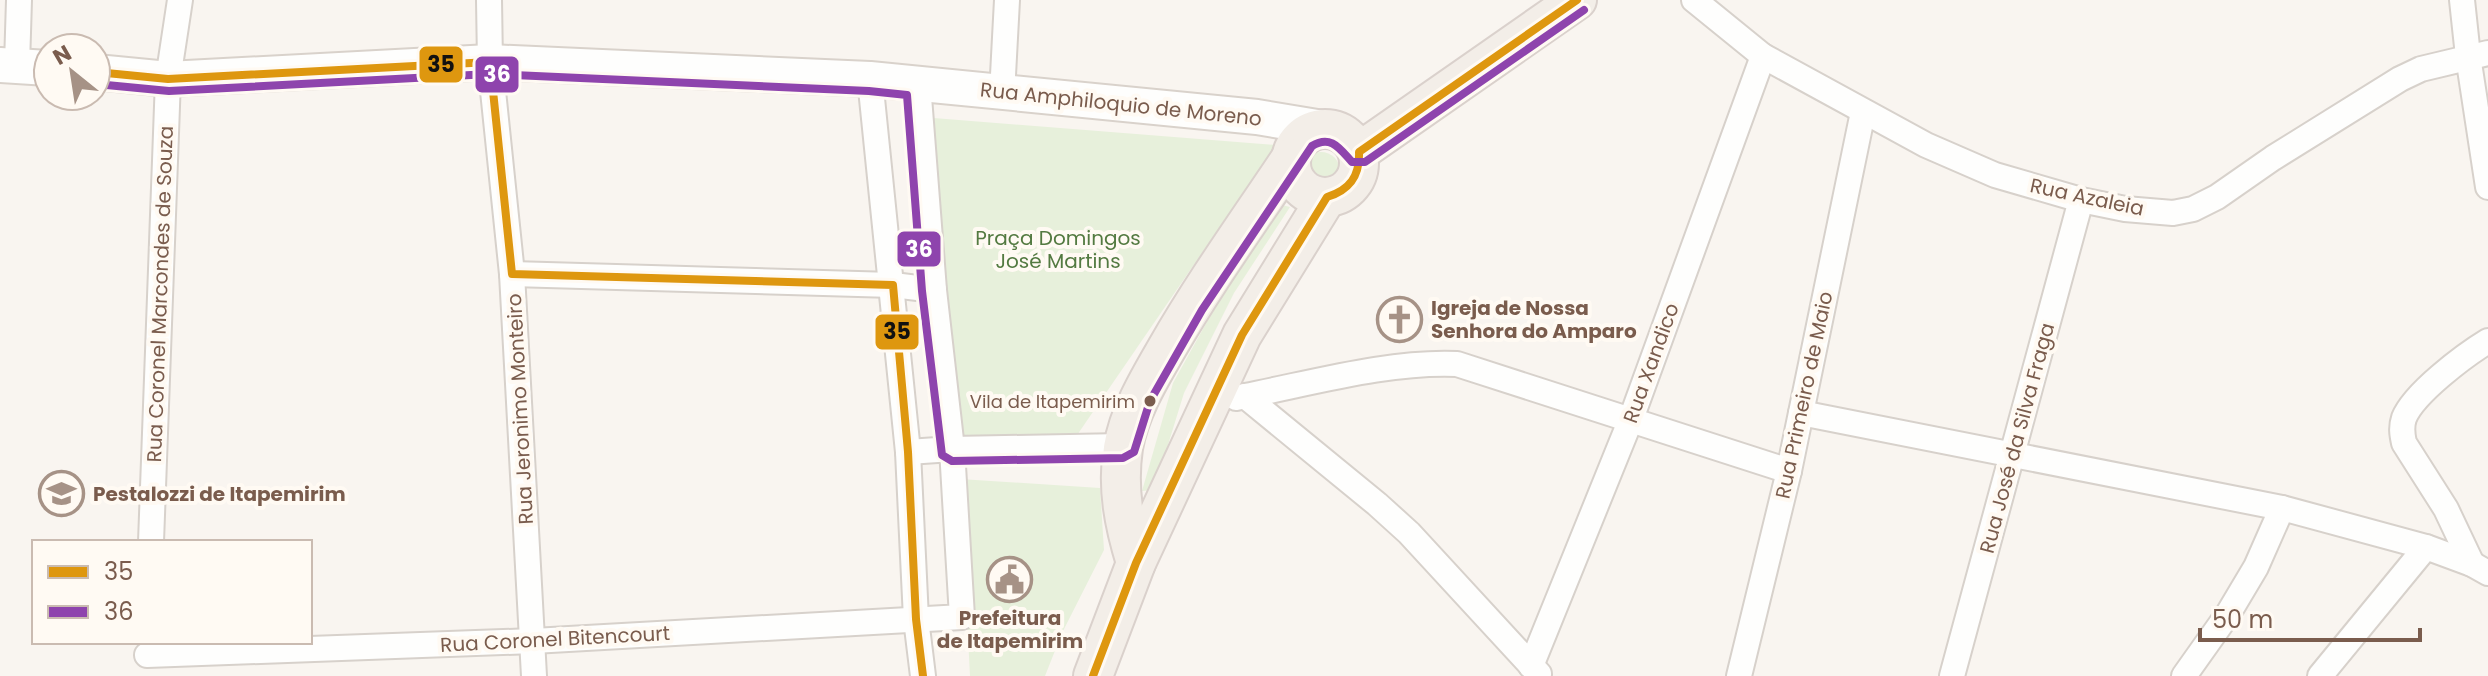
<svg xmlns="http://www.w3.org/2000/svg" width="2488" height="676" viewBox="0 0 2488 676" font-family="Poppins,sans-serif">
<style>
.green{fill:#e7f0db}
.lines{fill:none;stroke-linecap:round;stroke-linejoin:round}
.minor-casing{stroke:#d7d1cb;stroke-width:28}
.secondary-casing{stroke:#d9d2cb;stroke-width:38}
.primary-casing{stroke:#dad1cc;stroke-width:42}
.minor{stroke:#fefefd;stroke-width:24}
.secondary{stroke:#fefefd;stroke-width:34}
.primary{stroke:#f3eee8;stroke-width:38}
.bus-1-casing{stroke:#fffaf3;stroke-width:14}
.bus-2-casing{stroke:#fffaf3;stroke-width:14}
.bus-1{stroke:#de970f;stroke-width:8}
.bus-2{stroke:#8e44ad;stroke-width:8}
.bus-dot{fill:#7a5c4d;stroke:#fffaf3;stroke-width:3}
.labels{text-anchor:middle;dominant-baseline:central;stroke-width:8;stroke-linejoin:round;paint-order:stroke}
.bus-label{font-size:18px;fill:#7a5c4d;stroke:#fffaf3;text-anchor:end}
.street-label{font-size:20px;fill:#7a5c4d;stroke:#fffaf3}
.park-label{font-size:20px;fill:#537a41;stroke:#fffaf3}
.poi-label{font-size:20px;font-weight:bold;fill:#7a5c4d;stroke:#fffaf3;text-anchor:start}
.line-badge{stroke:#fffaf3;stroke-width:3}
.badge-label{font-size:22px;text-anchor:middle;font-weight:bold;fill:#fff}
.pale-badge-label{font-size:22px;text-anchor:middle;font-weight:bold;fill:#111}
</style>
<rect width="100%" height="100%" fill="#f9f5f0"/>
<!-- green -->
<g class="green">
<polygon points="921,117 1276,145 1073,441 954,441"/>
<circle cx="1321" cy="171" r="19"/>
<polygon points="1278,204 1290,207 1234,293 1184,393 1154,490 1142,491 1173,383 1259,228"/>
<polygon points="960,479 1100,488 1104,550 1062,633 1045,676 970,676"/>
</g>
<g class="lines">
<defs>
<g id="minor">
<polyline points="489,0 490,62 512,274 534,676"/>
<polyline points="1694,0 1763,56 1926,145 1995,175 2081,200 2125,209 2173,213 2193,209 2217,197 2273,158 2400,79 2421,69 2488,53"/>
<polyline points="2462,0 2468,56 2488,187"/>
<polyline points="17,65 19,0"/>
<polyline points="870,79 908,452 916,619 923,676"/>
<polyline points="1002,94 1007,0"/>
<polyline points="512,274 893,285 934,290"/>
<path d="M1245,396C1312,383 1389,361 1457,364L1789,471"/>
<polyline points="1236,398 1245,396 1377,504 1409,533 1539,674"/>
<polyline points="1801,413 2282,508 2426,547 2472,564 2488,573"/>
<polyline points="908,452 952,449 1123,446"/>
<polyline points="151,542 168,79 180,0"/>
<path d="M2472,564L2446,509L2404,443C2402,434 2401,427 2404,418C2414,393 2465,355 2488,341"/>
<polyline points="147,655 533,641 962,617 952,449 934,290 918,84"/>
<polyline points="1531,666 1631,419 1763,56"/>
<polyline points="1739,676 1789,471 1863,112"/>
<polyline points="1952,676 2081,200"/>
<polyline points="2184,676 2228,614 2256,567 2282,508"/>
<polyline points="2320,676 2426,547"/>
</g>
<g id="secondary">
<polyline points="0,65 48,68"/>
<polyline points="96,72 168,79 490,62 870,79 1257,117 1323,128"/>
</g>
<g id="primary">
<circle cx="1325" cy="163" r="34"/>
<polyline points="1359,152 1577,0"/>
<path d="M1136,563C1124,524 1117,489 1123,448C1129,412 1149,379 1167,348C1205,282 1249,221 1291,158"/>
<polyline points="1093,676 1136,563 1242,335 1327,197"/>
</g>
</defs>
<!-- minor casing -->
<use href="#minor" class="minor-casing"/>
<!-- secondary casing -->
<use href="#secondary" class="secondary-casing"/>
<!-- primary casing -->
<use href="#primary" class="primary-casing"/>
<!-- minor -->
<use href="#minor" class="minor"/>
<!-- secondary -->
<use href="#secondary" class="secondary"/>
<!-- primary -->
<use href="#primary" class="primary"/>
<defs>
<g id="bus-1">
<polyline points="96,72 168,79 490,62 512,274 893,285 908,452 916,619 923,676"/>
<path d="M1093,676L1136,563L1242,335L1327,197C1350,190 1360,176 1359,152L1577,0"/>
</g>
<path id="bus-2" d="M96,84L169,91L490,74L869,91L907,95L922,291L942,455L952,461L1123,458L1134,452L1150,401L1202,310L1312,146C1331,134 1340,149 1352,162H1365L1584,10"/>
</defs>
<!-- bus-1 casing -->
<use href="#bus-1" class="bus-1-casing"/>
<!-- bus-2 casing -->
<use href="#bus-2" class="bus-2-casing"/>
<!-- bus-1 -->
<use href="#bus-1" class="bus-1"/>
<!-- bus-2 -->
<use href="#bus-2" class="bus-2"/>
</g>
<!-- icons -->
<defs>
<symbol id="church-ring" viewBox="-11 -11 22 22"><circle r="9.5" fill="#fffaf3" stroke="#a69286" stroke-width="1.5"/><path d="M-1.2-6h2.4v3.5h3.3v2.4h-3.3V6h-2.4V-.1h-3.3v-2.4h3.3Z" fill="#a69286"/></symbol>
<symbol id="school-ring" viewBox="-11 -11 22 22"><circle r="9.5" fill="#fffaf3" stroke="#a69286" stroke-width="1.5"/><path d="M0-5L7-2L0 1L-7-2ZM-4 1L0 2.5L4 1V4Q0 6-4 4Z" fill="#a69286"/></symbol>
<symbol id="civic-ring" viewBox="-11 -11 22 22"><circle r="9.5" fill="#fffaf3" stroke="#a69286" stroke-width="1.5"/><path d="M-.6-6.5H3V-4.5H.6V-3L4-1V1h2V6H-6V1h2V-1L-.6-3ZM-1.2 2.5V6h2.4V2.5Z" fill="#a69286"/></symbol>
</defs>
<g fill-rule="evenodd">
<use href="#church-ring" x="1374" y="294" width="51" height="51"/>
<use href="#school-ring" x="36" y="468" width="51" height="51"/>
<use href="#civic-ring" x="984" y="554" width="51" height="51"/>
</g>
<!-- markers -->
<circle class="bus-dot" cx="1150" cy="401" r="7"/>
<g class="labels">
<!-- bus labels -->
<g class="bus-label">
<text x="1135" y="401">Vila de Itapemirim</text>
</g>
<!-- street labels -->
<g class="street-label">
<text transform="translate(1121 104) rotate(6)">Rua Amphiloquio de Moreno</text>
<text transform="translate(2087 197) rotate(12)">Rua Azaleia</text>
<text transform="translate(160 294) rotate(-88)">Rua Coronel Marcondes de Souza</text>
<text transform="translate(1651 363) rotate(-70)">Rua Xandico</text>
<text transform="translate(1804 395) rotate(-78)">Rua Primeiro de Maio</text>
<text transform="translate(520 409) rotate(-93)">Rua Jeronimo Monteiro</text>
<text transform="translate(2017 438) rotate(-75)">Rua José da Silva Fraga</text>
<text transform="translate(555 639) rotate(-3)">Rua Coronel Bitencourt</text>
</g>
<!-- park labels -->
<g class="park-label">
<text x="1058" y="238">Praça Domingos<tspan x="1058" dy="23">José Martins</tspan></text>
</g>
<!-- poi labels -->
<g class="poi-label">
<text x="1431" y="308">Igreja de Nossa<tspan x="1431" dy="23">Senhora do Amparo</tspan></text>
<text x="93" y="494">Pestalozzi de Itapemirim</text>
<text x="1010" y="618" text-anchor="middle">Prefeitura<tspan x="1010" dy="23">de Itapemirim</tspan></text>
</g>
</g>
<g class="line-badge">
<rect x="418" y="45" width="46" height="39" rx="8" fill="#de970f"/>
<rect x="474" y="55" width="46" height="39" rx="8" fill="#8e44ad"/>
<rect x="896" y="230" width="46" height="38" rx="8" fill="#8e44ad"/>
<rect x="874" y="313" width="46" height="38" rx="8" fill="#de970f"/>
</g>
<g class="badge-label">
<text x="497" y="82">36</text>
<text x="919" y="257">36</text>
</g>
<g class="pale-badge-label">
<text x="441" y="72">35</text>
<text x="897" y="339">35</text>
</g>
<!-- legend -->
<rect x="32" y="540" width="280" height="104" fill="#fffaf3" stroke="#cabbb1" stroke-width="2"/>
<rect x="48" y="566" width="40" height="12" fill="#de970f" stroke="#cabbb1" stroke-width="2"/>
<text x="104" y="580" font-size="24" fill="#7a5c4d">35</text>
<rect x="48" y="606" width="40" height="12" fill="#8e44ad" stroke="#cabbb1" stroke-width="2"/>
<text x="104" y="620" font-size="24" fill="#7a5c4d">36</text>
<!-- north arrow -->
<g transform="translate(72 72) rotate(330)"><circle r="38" fill="#fffaf3" stroke="#cabbb1" stroke-width="2"/>
<path d="M0-6L14 30L0 20L-14 30Z" fill="#a69286"/>
<text y="-12" font-size="22" font-weight="bold" text-anchor="middle" fill="#7a5c4d">N</text>
</g>
<!-- scale -->
<path d="M2200 628v12h220v-12" fill="none" stroke="#7a5c4d" stroke-width="4"/>
<text x="2212" y="628" font-size="24" fill="#7a5c4d" stroke="#fffaf3" stroke-width="6" paint-order="stroke">50 m</text>
</svg>
